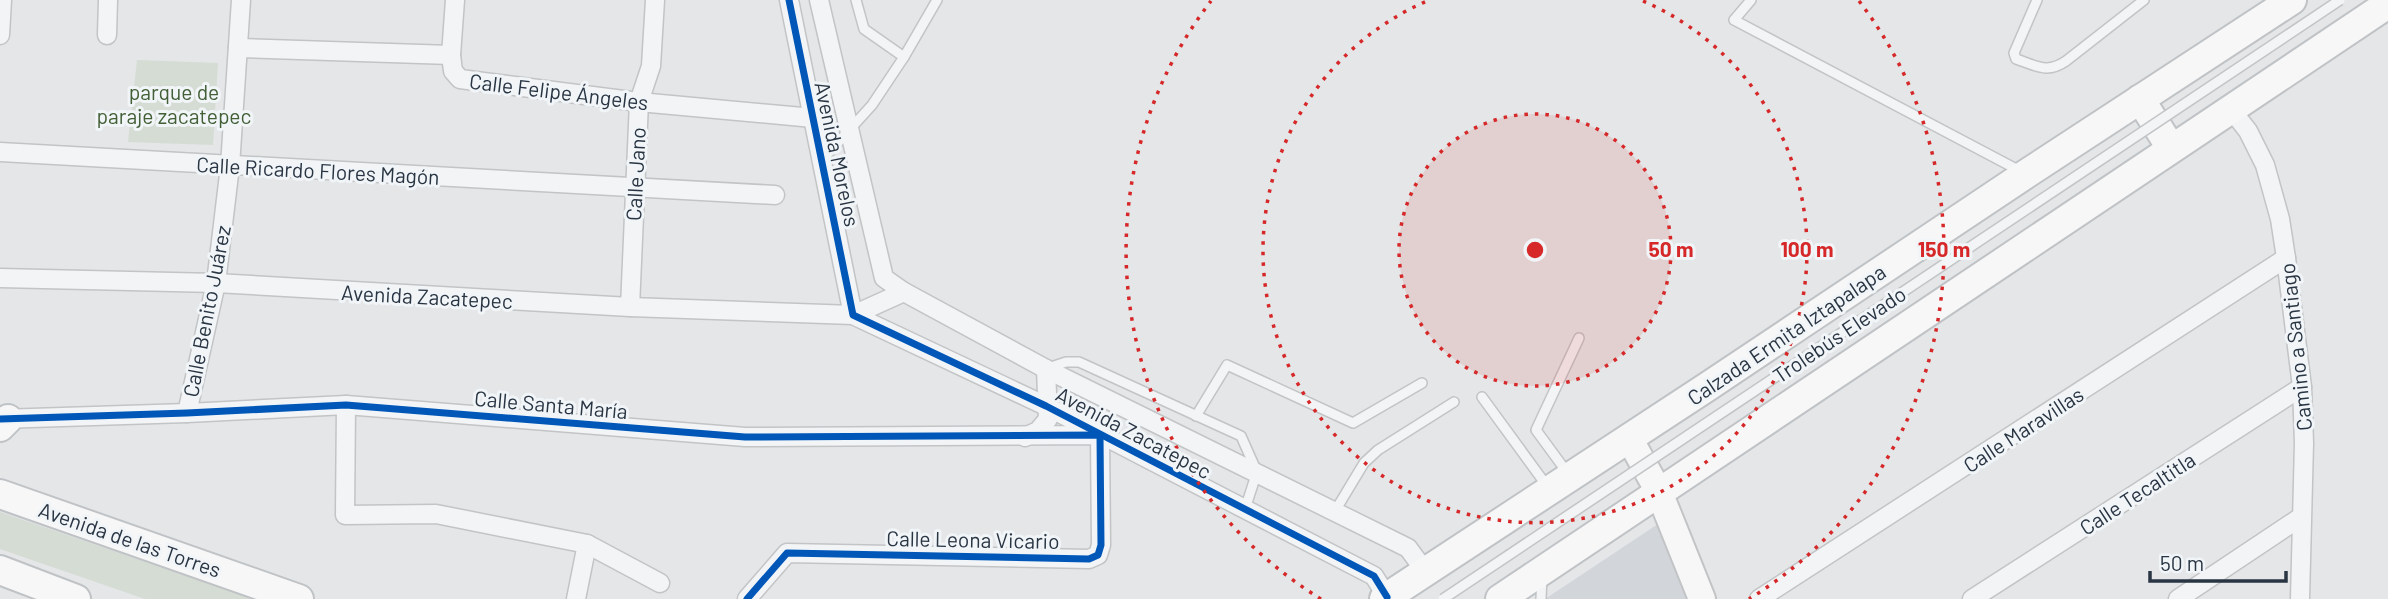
<svg xmlns="http://www.w3.org/2000/svg" width="2388" height="599" viewBox="0 0 2388 599" font-family="Barlow,sans-serif">
<style>
.built{fill:#d2d6db}
.park{fill:#d5dcd4}
.lines{fill:none;stroke-linecap:round;stroke-linejoin:round}
.lane-casing{stroke:#c2c4c6;stroke-width:12}
.street-casing{stroke:#c2c4c6;stroke-width:21}
.secondary-casing{stroke:#c2c4c6;stroke-width:30}
.primary-casing{stroke:#c0c3c6;stroke-width:32}
.lane{stroke:#f3f4f5;stroke-width:9}
.street{stroke:#f3f4f5;stroke-width:18}
.secondary{stroke:#f7f7f7;stroke-width:26}
.primary{stroke:#f7f7f7;stroke-width:28}
.lane-bridge-casing{stroke:#c2c4c6;stroke-width:12;stroke-linecap:butt}
.lane-bridge{stroke:#f3f4f5;stroke-width:9}
.cycleway-casing{stroke:#f1f5f8;stroke-width:11}
.cycleway{stroke:#0057b8;stroke-width:7}
.ring{fill:none;stroke:#d62828;stroke-width:3.5;stroke-dasharray:3.5 7}
.labels{text-anchor:middle;dominant-baseline:central;stroke-width:6;stroke-linejoin:round;paint-order:stroke}
.park-label{font-size:21px;fill:#425f36;stroke:#f1f5f8}
.street-label{font-size:21px;fill:#293543;stroke:#f1f5f8}
.centre{fill:#d62828;stroke:#f1f5f8;stroke-width:3.5}
.ring-label{font-size:21px;text-anchor:middle;font-weight:bold;fill:#d62828;stroke:#f1f5f8;stroke-width:6;stroke-linejoin:round;paint-order:stroke}
</style>
<rect width="100%" height="100%" fill="#e4e6e8"/>
<!-- built -->
<polygon class="built" points="1661,522 1693,599 1545,599"/>
<!-- park -->
<g class="park">
<polygon points="137,60 218,63 213,145 128,142"/>
<polygon points="0,512 253,599 145,599 0,549"/>
</g>
<g class="lines">
<defs>
<g id="lane">
<polyline points="856,0 864,29 904,57"/>
<polyline points="1751,0 1734,20 2022,172"/>
<path d="M2037,0L2014,53L2016,59C2037,66 2047,74 2066,61L2144,0"/>
<polyline points="823,159 872,105 904,57 937,0"/>
<polyline points="1048,368 1066,362 1079,362 1241,436 1257,472 1245,509"/>
<polyline points="1482,397 1547,486"/>
<polyline points="1196,416 1227,365 1353,423 1422,383"/>
<polyline points="1569,475 1536,430 1579,338"/>
<polyline points="1335,511 1364,463 1378,450 1454,402"/>
<polyline points="1541,599 1542,576"/>
</g>
<g id="street">
<polyline points="789,0 853,315 1046,406 1374,576 1387,597"/>
<polyline points="819,0 884,278 904,292 1046,369 1408,548 1425,571"/>
<polyline points="0,35 2,0"/>
<polyline points="107,35 108,0"/>
<polyline points="238,48 451,55 453,71 460,79 639,102 813,118"/>
<polyline points="451,55 455,0"/>
<polyline points="2230,108 2248,131 2265,165 2280,219 2286,258 2302,387 2304,443 2300,599"/>
<polyline points="0,152 775,195"/>
<polyline points="0,278 216,283 630,307 853,315 904,292"/>
<polyline points="630,307 639,102 651,66 655,0"/>
<polyline points="346,405 345,515 436,514 587,544 660,583"/>
<polyline points="187,413 216,283 230,166 241,0"/>
<polyline points="0,419 187,413 346,405 745,437 1100,435 1101,545 1098,555 1089,559 787,553 747,599"/>
<polyline points="1025,437 1038,431 1048,419 1046,369"/>
<polyline points="576,599 587,544"/>
<polyline points="1759,599 2286,258"/>
<polyline points="1972,599 2302,387"/>
<polyline points="2178,599 2301,517"/>
</g>
<polyline id="secondary" points="1629,438 1659,492 1702,599"/>
<g id="primary">
<polyline points="2140,99 2171,148"/>
<polyline points="0,427 8,419"/>
<polyline points="0,494 299,599"/>
<polyline points="0,570 76,599"/>
<polyline points="1384,599 1707,387 2026,174 2292,0"/>
<polyline points="1500,599 2388,4"/>
</g>
</defs>
<!-- lane casing -->
<use href="#lane" class="lane-casing"/>
<!-- street casing -->
<use href="#street" class="street-casing"/>
<!-- secondary casing -->
<use href="#secondary" class="secondary-casing"/>
<!-- primary casing -->
<use href="#primary" class="primary-casing"/>
<!-- lane -->
<use href="#lane" class="lane"/>
<!-- street -->
<use href="#street" class="street"/>
<!-- secondary -->
<use href="#secondary" class="secondary"/>
<!-- primary -->
<use href="#primary" class="primary"/>
<defs>
<polyline id="lane-bridge" points="1443,599 2340,0"/>
</defs>
<!-- lane-bridge casing -->
<use href="#lane-bridge" class="lane-bridge-casing"/>
<!-- lane-bridge -->
<use href="#lane-bridge" class="lane-bridge"/>
<defs>
<g id="cycleway">
<polyline points="789,0 853,315 1046,406 1374,576 1387,597"/>
<polyline points="0,419 187,413 346,405 745,437 1100,435 1101,545 1098,555 1089,559 787,553 747,599"/>
</g>
</defs>
<!-- cycleway casing -->
<use href="#cycleway" class="cycleway-casing"/>
<!-- cycleway -->
<use href="#cycleway" class="cycleway"/>
</g>
<!-- distance rings -->
<circle cx="1535" cy="250" r="136" fill="#d62828" fill-opacity=".12"/>
<g class="ring">
<circle cx="1535" cy="250" r="136"/>
<path d="M1643 1A272 272 0 1 1 1427 1"/>
<path d="M1321 599A409 409 0 0 1 1211 1M1859 1A409 409 0 0 1 1749 599"/>
</g>
<g class="labels">
<!-- park labels -->
<g class="park-label">
<text x="174" y="91">parque de<tspan x="174" dy="24">paraje zacatepec</tspan></text>
</g>
<!-- street labels -->
<g class="street-label">
<text transform="translate(559 91) rotate(7)">Calle Felipe Ángeles</text>
<text transform="translate(838 154) rotate(78)">Avenida Morelos</text>
<text transform="translate(318 170) rotate(3)">Calle Ricardo Flores Magón</text>
<text transform="translate(635 174) rotate(-87)">Calle Jano</text>
<text transform="translate(427 296) rotate(3)">Avenida Zacatepec</text>
<text transform="translate(206 311) rotate(-79)">Calle Benito Juárez</text>
<text transform="translate(1786 334) rotate(-34)">Calzada Ermita Iztapalapa</text>
<text transform="translate(1839 334) rotate(-34)">Trolebús Elevado</text>
<text transform="translate(2295 347) rotate(-96)">Camino a Santiago</text>
<text transform="translate(551 404) rotate(5)">Calle Santa María</text>
<text transform="translate(2023 429) rotate(-33)">Calle Maravillas</text>
<text transform="translate(1134 432) rotate(28)">Avenida Zacatepec</text>
<text transform="translate(2137 493) rotate(-33)">Calle Tecaltitla</text>
<text transform="translate(130 539) rotate(19)">Avenida de las Torres</text>
<text transform="translate(973 539) rotate(1)">Calle Leona Vicario</text>
</g>
</g>
<circle cx="1535" cy="250" r="10" class="centre"/>
<g class="ring-label">
<text x="1671" y="257">50 m</text>
<text x="1807" y="257">100 m</text>
<text x="1944" y="257">150 m</text>
</g>
<!-- scale -->
<path d="M2150 571v10h136v-10" fill="none" stroke="#293543" stroke-width="3.5"/>
<text x="2160" y="571" font-size="21" fill="#293543" stroke="#f1f5f8" stroke-width="5" paint-order="stroke">50 m</text>
</svg>
